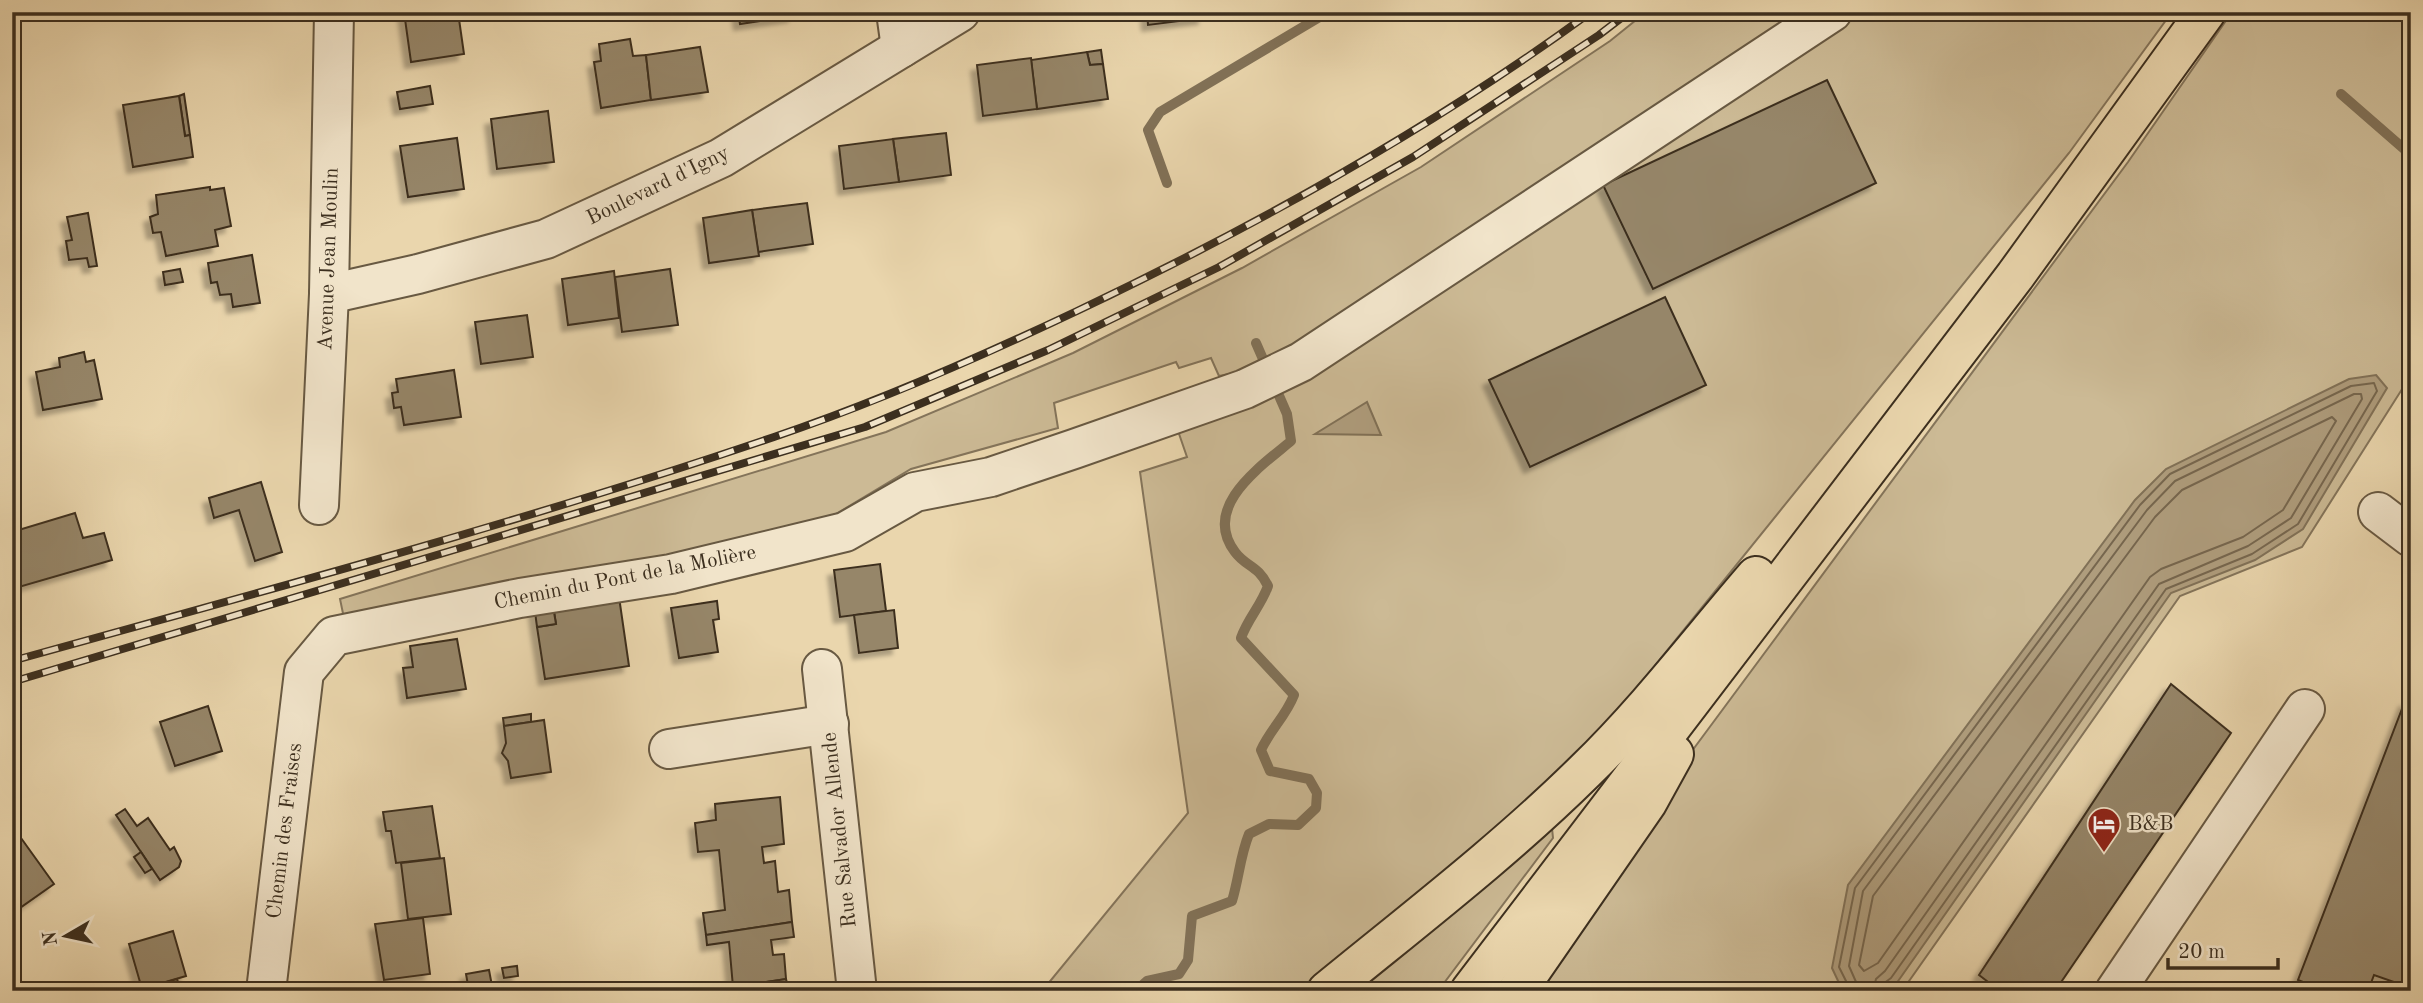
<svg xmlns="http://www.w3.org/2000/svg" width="2423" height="1003" viewBox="0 0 2423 1003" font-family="'Old Standard TT',serif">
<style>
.green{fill:#ccba95;stroke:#84745a;stroke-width:2}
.water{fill:#af9d7d;stroke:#817157;stroke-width:2}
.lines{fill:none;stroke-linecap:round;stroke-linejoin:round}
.shore{stroke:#76664e;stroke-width:2}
.stream{stroke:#817157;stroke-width:10}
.building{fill:#968669;stroke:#3c2f1f;stroke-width:2;filter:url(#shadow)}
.minor-casing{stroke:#685942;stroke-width:42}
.major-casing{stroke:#3c2f1f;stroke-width:42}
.minor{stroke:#f1e4ca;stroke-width:38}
.major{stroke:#ead6ad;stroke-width:38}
.rail-casing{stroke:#3c2f1f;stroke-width:8}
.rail{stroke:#f1e4ca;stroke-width:5;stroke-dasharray:16;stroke-linecap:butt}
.labels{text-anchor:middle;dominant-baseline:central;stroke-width:5;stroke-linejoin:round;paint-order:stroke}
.street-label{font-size:21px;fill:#3c2f1f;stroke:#f1e4ca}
.poi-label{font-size:21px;fill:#3c2f1f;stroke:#f1e4ca;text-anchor:start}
</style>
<defs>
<filter id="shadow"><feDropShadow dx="-6" dy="6" stdDeviation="2" flood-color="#0004"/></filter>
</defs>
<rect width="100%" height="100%" fill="#ead6ad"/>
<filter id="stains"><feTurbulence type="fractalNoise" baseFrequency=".00286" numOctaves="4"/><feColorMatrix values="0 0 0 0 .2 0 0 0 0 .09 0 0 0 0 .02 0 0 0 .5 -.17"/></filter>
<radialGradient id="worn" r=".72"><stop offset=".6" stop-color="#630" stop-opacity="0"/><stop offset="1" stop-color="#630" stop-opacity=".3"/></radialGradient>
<!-- green -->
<g class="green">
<polygon points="1646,12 2172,12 2069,153 1586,751 1357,946 1298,991 1042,991 1188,813 1140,472 1187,457 1176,425 1234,373 1219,376 1211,358 1179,368 1176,362 1054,403 1058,428 911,469 821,523 346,628 340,599 886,432 1073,353 1242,268 1421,167 1610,41"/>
<polygon points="2232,12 2411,12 2411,375 2302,547 2180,596 1902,991 1526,991 1689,755 2128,162"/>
<polygon points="1552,828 1553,838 1438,991 1342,991"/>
</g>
<!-- water -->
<g class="water">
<polygon points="2376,375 2387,388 2303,529 2255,560 2171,593 1896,984 1884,991 1848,991 1840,985 1832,968 1848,885 2135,500 2166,469 2349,379"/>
<polygon points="1367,402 1381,435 1315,434"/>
</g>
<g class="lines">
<!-- shore -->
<g class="shore">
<polygon points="2332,417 2336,421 2283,510 2243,537 2161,569 2150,577 1878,963 1864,971 1859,965 1873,896 2155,517 2182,490"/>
<polyline points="1851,991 1839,967 1855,888 2140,505 2170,474 2351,386 2374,383 2377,391 2298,524 2252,554 2166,589 1891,978 1883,984 1881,991"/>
<polyline points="1860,991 1849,966 1863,891 2147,510 2175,481 2354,394 2361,394 2362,399 2291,518 2248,546 2159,584 1885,971 1876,979 1873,991"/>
</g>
<!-- stream -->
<g class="stream">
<polyline points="2341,94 2411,155"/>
<polyline points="1167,183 1148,130 1160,112 1328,12"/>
<path d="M1136,991L1147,981L1179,974L1188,960L1192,916L1232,901C1239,878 1240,856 1249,834L1269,824L1298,825L1316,808L1317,793L1309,779L1270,771L1261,750C1270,730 1286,716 1294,695L1241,638C1248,618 1261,606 1268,586C1258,565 1246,567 1235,552C1201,507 1260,467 1291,441L1287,414L1256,343"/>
</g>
</g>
<!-- building -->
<g class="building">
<polygon points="404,12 458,12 464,54 411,62"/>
<polygon points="738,12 794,12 794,16 740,24"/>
<polygon points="1147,12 1203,12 1204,18 1148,25"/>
<polygon points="630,39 633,56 646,55 651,100 601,108 594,62 601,61 599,44"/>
<polygon points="700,47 708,92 651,100 646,55"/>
<polygon points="1101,50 1103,64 1090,65 1087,52"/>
<polygon points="1087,52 1090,65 1103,64 1108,99 1037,109 1031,60"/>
<polygon points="1031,58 1037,109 983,116 977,65"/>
<polygon points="1827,80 1876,183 1653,289 1603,185"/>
<polygon points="430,86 433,104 400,109 397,92"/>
<polygon points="184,94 190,135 185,136 179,96"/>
<polygon points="179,96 185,136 190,135 193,157 133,167 123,105"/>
<polygon points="548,111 554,162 497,169 491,119"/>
<polygon points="946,133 951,175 899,182 893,139"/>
<polygon points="457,138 464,189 408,197 400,146"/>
<polygon points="893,139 899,182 844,189 839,146"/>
<polygon points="210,187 210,190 224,188 231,226 215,230 218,246 166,256 161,232 153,233 150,217 158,214 156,195"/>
<polygon points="807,203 813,244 758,252 752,210"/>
<polygon points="752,210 759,256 709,263 703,218"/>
<polygon points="88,213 97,266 89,267 87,258 69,260 66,241 72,240 67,217"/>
<polygon points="252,255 260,303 233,307 231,294 220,295 217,282 211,283 208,263"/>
<polygon points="180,269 183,282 165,285 163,272"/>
<polygon points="670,269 678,325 622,332 615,277"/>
<polygon points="614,271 619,318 568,325 562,279"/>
<polygon points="1665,297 1706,385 1530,467 1489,380"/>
<polygon points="527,315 533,357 481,364 475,322"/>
<polygon points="84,352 86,362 94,360 102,399 43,410 36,372 60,367 59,358"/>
<polygon points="454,370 461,417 404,425 401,407 394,408 392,393 398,392 396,379"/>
<polygon points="261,482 282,552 255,561 239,510 214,518 209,498"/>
<polygon points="75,513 83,538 104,533 112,560 12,589 12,532"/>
<polygon points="880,564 886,611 840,617 834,570"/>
<polygon points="618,590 629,666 545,679 537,627 556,624 552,600"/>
<polygon points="552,600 556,624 537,627 534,604"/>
<polygon points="717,601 719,619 713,620 718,652 679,658 671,608"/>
<polygon points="894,610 898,648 859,653 854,615"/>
<polygon points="457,639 466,689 407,698 403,668 413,667 410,646"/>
<polygon points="2171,684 2231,733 2055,991 2000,991 1979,975"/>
<polygon points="2405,701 2411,703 2411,988 2374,975 2368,991 2325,991 2298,980"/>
<polygon points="208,706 222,751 175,766 160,722"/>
<polygon points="531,714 531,722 504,726 503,718"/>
<polygon points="544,720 551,772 511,778 508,761 502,753 506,743 504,726"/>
<polygon points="780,797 784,844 762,847 764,863 775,861 778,892 789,890 792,922 706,935 703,913 725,910 719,850 698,852 695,823 716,820 715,804"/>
<polygon points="432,806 440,858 396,863 391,831 386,831 383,812"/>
<polygon points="125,809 137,826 148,818 170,850 174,847 181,861 179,867 160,880 116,815"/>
<polygon points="21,838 54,884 17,910 12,903 12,844"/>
<polygon points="141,852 152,869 145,873 134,857"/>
<polygon points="444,858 451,914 408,919 401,863"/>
<polygon points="423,918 430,974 384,980 375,924"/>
<polygon points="792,922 794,937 771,940 773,955 784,954 786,979 733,987 729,942 707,945 706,935"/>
<polygon points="173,931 186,976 142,989 129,944"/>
<polygon points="517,966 518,976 504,978 502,968"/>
<polygon points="489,970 493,991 469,991 466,974"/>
<polygon points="177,979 181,991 135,991"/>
<polygon points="786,979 787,983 798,982 799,991 733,991 733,987"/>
</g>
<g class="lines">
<defs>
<g id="minor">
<polyline points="896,12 901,48"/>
<polyline points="329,294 418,274 546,239 721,158 960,12"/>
<polyline points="319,505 329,294 334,12"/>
<polyline points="2378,512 2411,537"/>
<polyline points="822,669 857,991"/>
<polyline points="669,749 829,724"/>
<polyline points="266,991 304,672 334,636 520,598 671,574 845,532 915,492 991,477 1074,449 1245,389 1301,362 1832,12"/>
<polyline points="2115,991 2305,709"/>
</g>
<g id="major">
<path d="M1327,991C1415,919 1505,850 1585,771C1647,711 1700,641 1756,576"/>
<polyline points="1470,991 2015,276 2206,12"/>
<polyline points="1517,991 1647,803 1674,754"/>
</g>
</defs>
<!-- minor casing -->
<use href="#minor" class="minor-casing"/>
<!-- major casing -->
<use href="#major" class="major-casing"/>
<!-- minor -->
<use href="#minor" class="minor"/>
<!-- major -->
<use href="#major" class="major"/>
<defs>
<g id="rail">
<path d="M12,661C267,590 524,522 774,437C878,402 978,358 1077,311C1256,226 1431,129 1591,12"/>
<polyline points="12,682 865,427 1048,350 1219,267 1413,157 1599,35 1629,12"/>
</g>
</defs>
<!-- rail casing -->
<use href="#rail" class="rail-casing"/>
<!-- rail -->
<use href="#rail" class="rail"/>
</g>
<!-- icons -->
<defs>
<symbol id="hotel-pin" viewBox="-11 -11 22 30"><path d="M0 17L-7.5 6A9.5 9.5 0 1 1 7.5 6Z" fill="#8f2418" stroke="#f1e4ca"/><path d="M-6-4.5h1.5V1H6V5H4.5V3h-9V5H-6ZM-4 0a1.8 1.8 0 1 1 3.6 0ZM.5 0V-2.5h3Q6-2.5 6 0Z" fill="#fff"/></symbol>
</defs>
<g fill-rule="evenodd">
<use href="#hotel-pin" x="2085" y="805" width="38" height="52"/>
</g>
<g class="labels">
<!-- street labels -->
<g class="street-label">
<text transform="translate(658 186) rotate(-26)">Boulevard d'Igny</text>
<text transform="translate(329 259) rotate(-88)">Avenue Jean Moulin</text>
<text transform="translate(625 578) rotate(-11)">Chemin du Pont de la Molière</text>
<text transform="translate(840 830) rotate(-96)">Rue Salvador Allende</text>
<text transform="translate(285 831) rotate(-83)">Chemin des Fraises</text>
</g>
<!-- poi labels -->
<g class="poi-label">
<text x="2128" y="824">B&amp;B</text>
</g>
</g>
<!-- margin -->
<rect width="2423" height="1003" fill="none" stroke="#ead6ad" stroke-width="42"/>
<rect x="14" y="14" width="2395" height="975" fill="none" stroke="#3c2f1f" stroke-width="3.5"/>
<rect x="21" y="21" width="2381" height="961" fill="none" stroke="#3c2f1f" stroke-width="2"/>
<!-- north arrow -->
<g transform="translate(66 936) rotate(261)" stroke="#f1e4ca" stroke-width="5" paint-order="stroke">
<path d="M0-5L12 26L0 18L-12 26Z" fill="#3c2f1f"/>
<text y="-10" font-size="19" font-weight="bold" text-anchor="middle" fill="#3c2f1f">N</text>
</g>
<!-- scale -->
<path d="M2168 958v10h110v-10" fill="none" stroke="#3c2f1f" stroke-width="3.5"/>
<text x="2178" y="958" font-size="21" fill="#3c2f1f" stroke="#f1e4ca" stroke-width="5" paint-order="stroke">20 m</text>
<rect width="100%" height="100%" filter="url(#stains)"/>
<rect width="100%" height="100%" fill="url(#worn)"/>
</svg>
